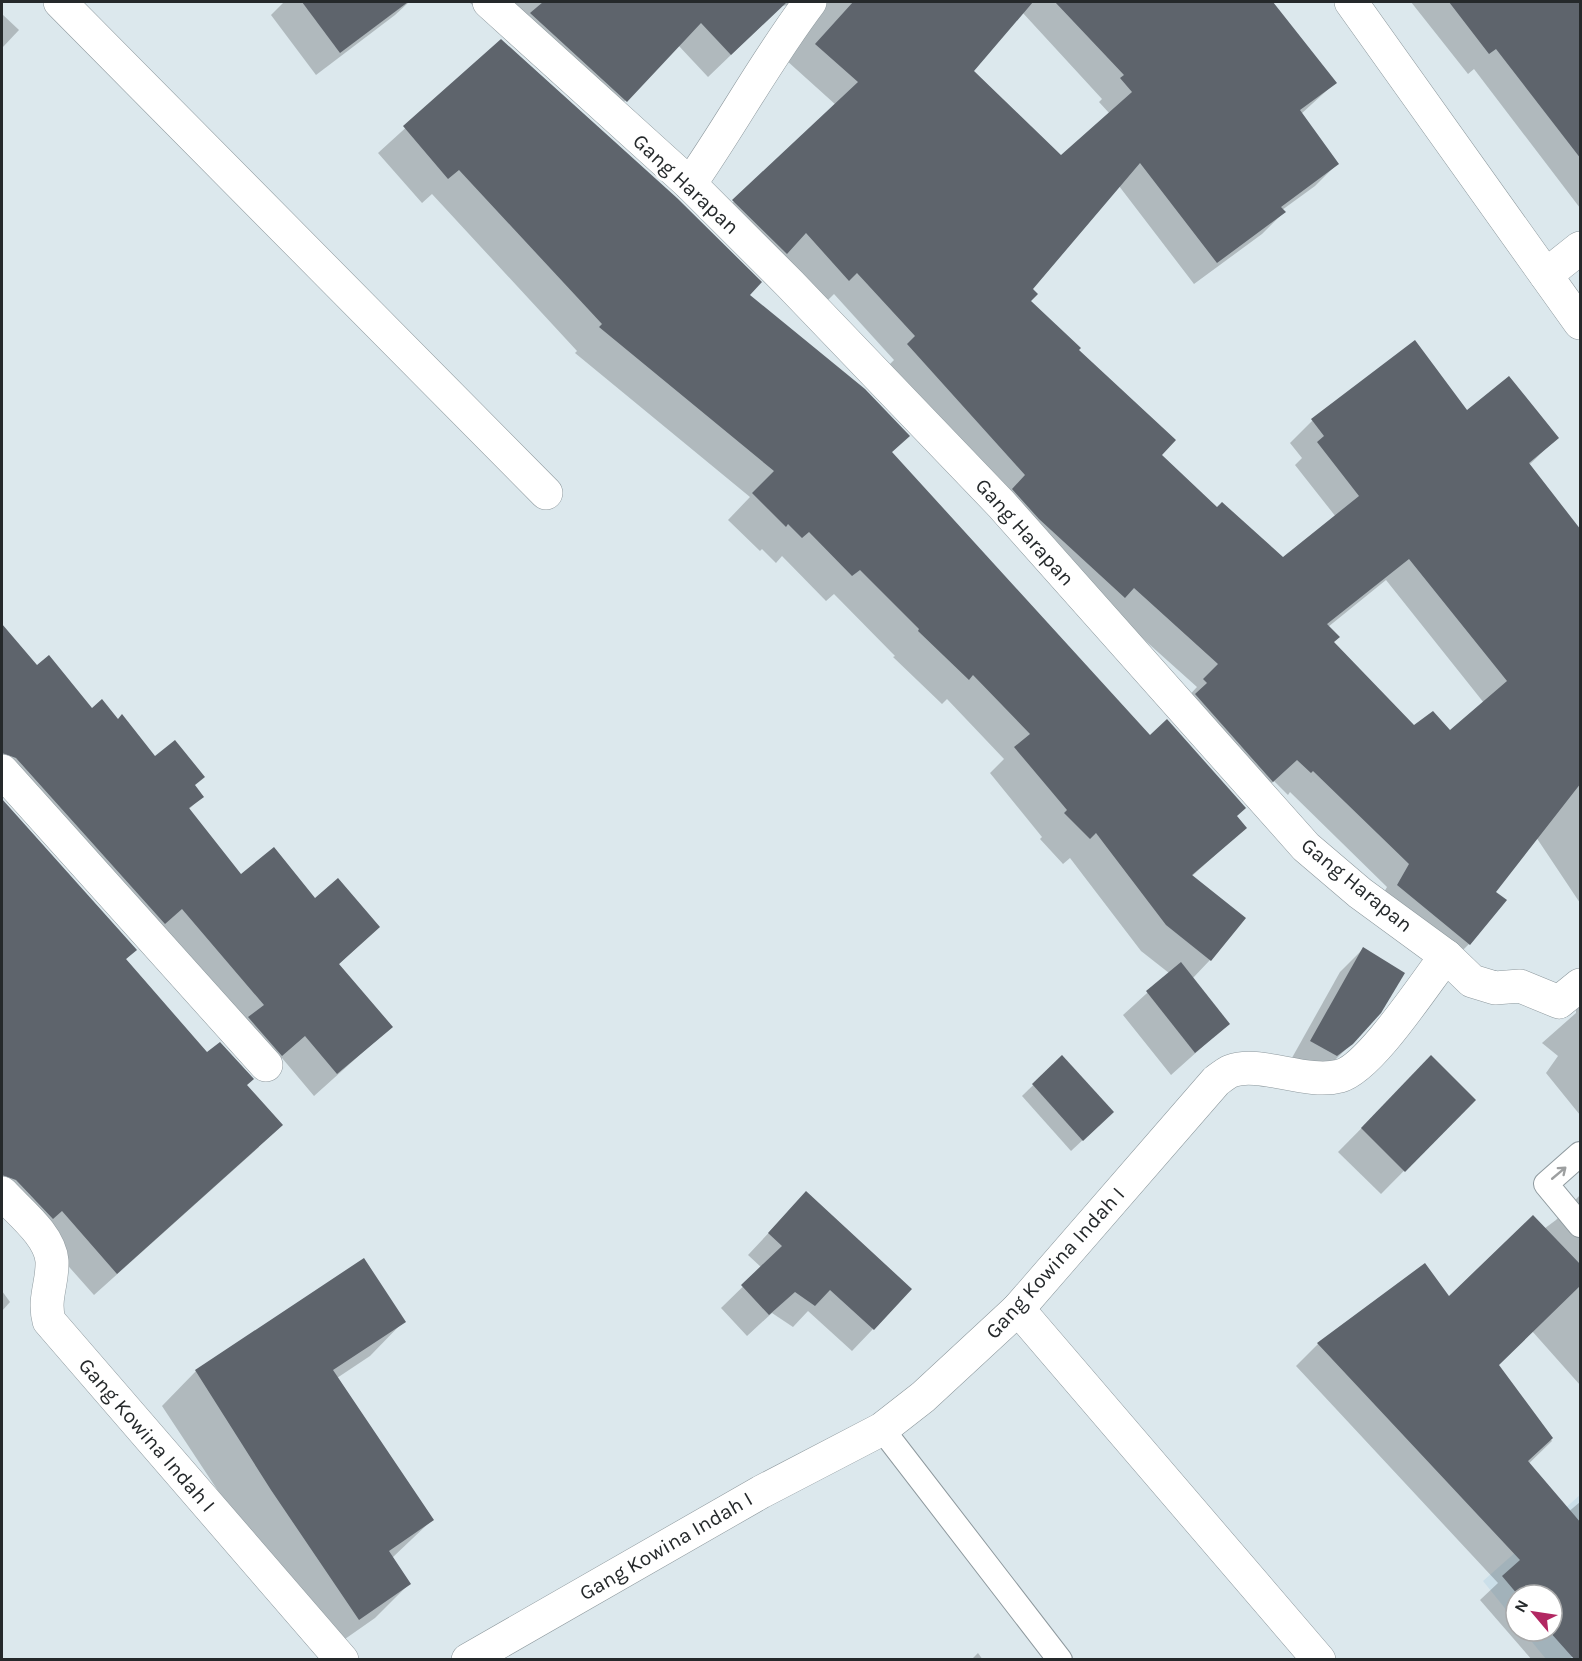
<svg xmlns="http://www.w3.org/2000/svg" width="1582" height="1661" viewBox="0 0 1582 1661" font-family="Karla,sans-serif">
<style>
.built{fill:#cbdfe9}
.shadow{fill:#0003;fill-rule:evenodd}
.building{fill:#5e646c;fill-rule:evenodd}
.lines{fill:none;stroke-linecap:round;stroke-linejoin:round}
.service-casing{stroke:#8e999e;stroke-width:26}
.minor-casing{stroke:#8e999e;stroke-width:34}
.tertiary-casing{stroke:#8e999e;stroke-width:34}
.service{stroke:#fff;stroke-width:24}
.minor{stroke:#fff;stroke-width:33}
.tertiary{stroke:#fff;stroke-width:33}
.oneway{stroke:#9d9fa0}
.labels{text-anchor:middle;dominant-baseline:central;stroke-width:6;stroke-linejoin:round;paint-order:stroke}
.street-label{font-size:21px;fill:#25292b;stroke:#fff}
</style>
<rect width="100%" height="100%" fill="#dce8ed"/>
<!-- built -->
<polygon class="built" points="1580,1495 1580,1659 1546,1659 1523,1631 1552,1631 1552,1595 1516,1595 1516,1622 1483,1581"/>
<!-- shadow -->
<g class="shadow">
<polygon points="284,2 409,2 395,15 316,75 271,15"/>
<path d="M469,2H1271L1335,83L1301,114L1337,164L1315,186L1282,210L1284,212L1262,234L1194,284L1119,186L1031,289L1029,301L1077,350L1160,455L1217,509L1283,559L1336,517L1295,465L1302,458L1290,443L1312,421L1467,412L1557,438L1529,465L1580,545V903L1536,837L1494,892L1469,944L1447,966L1375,908L1387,887L1290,792L1288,795L1274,781L1250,803L1182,703L1197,687L1111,610L886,368L894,360L834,294L826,302L711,223L836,105L786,60L788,5L782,6L708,77L678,45L604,123ZM1022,12L1102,99L1099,102L1110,114L1061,157L972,71ZM1386,580L1484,703L1450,732L1414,727L1332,642L1328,627Z"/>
<polygon points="1411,2 1580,2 1580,208 1474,69 1468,74"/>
<polygon points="2,14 19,30 2,48"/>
<polygon points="501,41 748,295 908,436 891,453 1150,737 1245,828 1192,876 1210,960 1192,979 1228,1024 1171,1075 1123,1015 1169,973 1141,951 1070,858 1063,864 1040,839 1042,837 990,773 1004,759 947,699 942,704 893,657 895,656 834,594 826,601 782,556 776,563 762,549 760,551 728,520 750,497 575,353 577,351 432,194 422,203 378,153"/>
<polygon points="2,626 36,667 194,786 202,797 188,810 241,876 315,900 378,927 338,965 391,1027 314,1096 282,1058 259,1077 2,790"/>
<polygon points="2,801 135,950 125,960 207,1054 245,1086 259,1147 94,1295 39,1233 2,1211"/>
<polygon points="1363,949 1352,1043 1328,1067 1288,1065 1340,972"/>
<polygon points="1580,1000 1580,1115 1546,1073 1558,1056 1542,1043 1576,1013 1576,1005"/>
<polygon points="1062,1057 1101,1123 1071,1151 1022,1096"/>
<polygon points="1408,1081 1474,1100 1381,1194 1338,1152"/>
<polygon points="806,1193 873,1329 852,1351 808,1311 793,1327 772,1313 747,1336 721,1308 762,1268 748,1255"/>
<path d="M1580,1195V1385L1532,1331L1497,1365L1552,1441L1514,1478L1554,1524L1580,1502V1649L1569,1660H1532L1480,1600L1498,1583L1296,1366L1318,1344L1449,1299L1556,1220ZM1516,1595H1552V1631H1516Z"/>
<polygon points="2,1291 10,1302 2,1311"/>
<polygon points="404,1321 370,1356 337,1378 432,1520 392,1558 409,1584 375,1618 325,1653 162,1406 196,1371"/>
<polygon points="978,1653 983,1660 971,1660"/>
</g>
<!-- building -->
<g class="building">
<polygon points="302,2 408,2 340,53"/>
<polygon points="543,2 787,2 731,55 701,23 627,102 530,13"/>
<path d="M853,2H1033L974,71L1061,155L1132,92L1120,78L1124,75L1055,2H1273L1337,83L1300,110L1339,164L1281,207L1286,212L1217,263L1140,163L1033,289L1038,294L1031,301L1081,348L1079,350L1176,440L1162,455L1217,507L1222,502L1283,557L1359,496L1317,442L1324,436L1311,419L1415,340L1467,410L1509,376L1559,438L1529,463L1581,530V783L1496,892L1507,900L1470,945L1397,885L1409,864L1313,771L1311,773L1297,760L1273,782L1195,694L1207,683L1203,679L1218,664L1134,588L1125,598L1039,519L1012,489L1025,475L907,344L915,336L857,273L849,281L806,233L787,254L732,200L858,82L815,44ZM1409,559L1507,681L1450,730L1433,711L1414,725L1334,642L1340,637L1327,624Z"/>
<polygon points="1449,2 1581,2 1581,159 1496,49 1489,54"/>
<polygon points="501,39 677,198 762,282 750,295 865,389 910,436 892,452 1150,735 1167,719 1246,808 1237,816 1247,828 1192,875 1246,918 1211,961 1166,925 1096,833 1090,839 1064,813 1067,810 1014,747 1030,734 973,675 969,680 918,631 919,629 860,570 852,576 809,532 802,538 788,524 786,527 752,493 774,471 599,327 602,324 459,170 448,179 403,126"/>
<polygon points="2,624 37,665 49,655 92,708 102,699 118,719 122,714 155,756 175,740 205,777 195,785 204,797 189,808 241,874 274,847 315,898 338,878 380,927 339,964 393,1027 337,1074 305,1036 282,1056 248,1017 264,1005 182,909 165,924 16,758 2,753"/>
<polygon points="2,799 137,950 126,959 207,1052 220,1042 254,1079 247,1085 283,1125 117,1274 62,1211 53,1219 16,1180 2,1175"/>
<polygon points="1363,947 1405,973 1381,1013 1353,1044 1337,1056 1310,1041"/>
<polygon points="1181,962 1230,1024 1195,1053 1146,991"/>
<polygon points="1062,1055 1114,1112 1083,1141 1032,1084"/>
<polygon points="1431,1055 1476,1100 1405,1172 1361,1128"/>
<polygon points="806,1191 912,1289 874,1330 830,1290 815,1306 795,1292 769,1315 741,1285 782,1246 768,1233"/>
<polygon points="1533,1215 1581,1265 1581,1285 1499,1365 1553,1438 1528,1461 1581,1523 1581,1659 1574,1659 1549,1631 1552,1631 1552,1595 1518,1595 1502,1576 1520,1560 1317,1343 1425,1263 1449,1296"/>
<polygon points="364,1258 406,1322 333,1370 434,1520 389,1551 411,1584 359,1620 271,1490 195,1370"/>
</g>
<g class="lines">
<defs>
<g id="service">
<polyline points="1580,1154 1546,1184 1580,1225"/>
<polyline points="882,1429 1060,1660"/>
</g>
<g id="minor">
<polyline points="60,2 546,493"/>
<polyline points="489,2 690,184 790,284 1001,504 1306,847 1360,893 1446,956 1472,981 1495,988 1520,986 1559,1002 1580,985"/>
<path d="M690,184C732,124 766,60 810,2"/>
<polyline points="1546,275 1580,248"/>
<polyline points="2,771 266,1065"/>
<path d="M2,1193C18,1211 50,1235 52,1261C53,1283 43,1298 49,1321L342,1660"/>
<polyline points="1018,1309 1319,1660"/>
<path d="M468,1660L761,1492L882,1429L923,1397L1018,1309L1216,1081C1220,1078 1226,1073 1231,1071C1259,1060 1306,1085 1340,1076C1370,1068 1425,983 1446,956"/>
</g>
<polyline id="tertiary" points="1351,2 1580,323"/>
</defs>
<!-- service casing -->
<use href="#service" class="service-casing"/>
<!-- minor casing -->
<use href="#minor" class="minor-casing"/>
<!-- tertiary casing -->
<use href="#tertiary" class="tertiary-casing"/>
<!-- service -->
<use href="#service" class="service"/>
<!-- minor -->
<use href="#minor" class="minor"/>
<!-- tertiary -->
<use href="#tertiary" class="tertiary"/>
</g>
<!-- one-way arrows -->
<defs><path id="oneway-shaft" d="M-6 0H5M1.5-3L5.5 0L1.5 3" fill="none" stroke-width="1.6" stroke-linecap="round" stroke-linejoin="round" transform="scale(1.5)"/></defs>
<use class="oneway" href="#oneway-shaft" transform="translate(1559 1173) rotate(-40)"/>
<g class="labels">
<!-- street labels -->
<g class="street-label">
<text transform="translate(686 184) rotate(43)">Gang Harapan</text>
<text transform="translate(1025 532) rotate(48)">Gang Harapan</text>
<text transform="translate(1357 885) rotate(39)">Gang Harapan</text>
<text transform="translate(1055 1263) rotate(-48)">Gang Kowina Indah I</text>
<text transform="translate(147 1435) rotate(49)">Gang Kowina Indah I</text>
<text transform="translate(666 1546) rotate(-30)">Gang Kowina Indah I</text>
</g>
</g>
<!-- border -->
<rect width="1582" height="1661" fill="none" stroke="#25292b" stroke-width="6"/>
<!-- north arrow -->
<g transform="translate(1534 1613) rotate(299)"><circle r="28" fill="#ffffff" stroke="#a8a9aa" stroke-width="1.5"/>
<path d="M0-4.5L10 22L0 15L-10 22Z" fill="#b22762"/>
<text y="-9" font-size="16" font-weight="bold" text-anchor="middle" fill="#25292b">N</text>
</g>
</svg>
